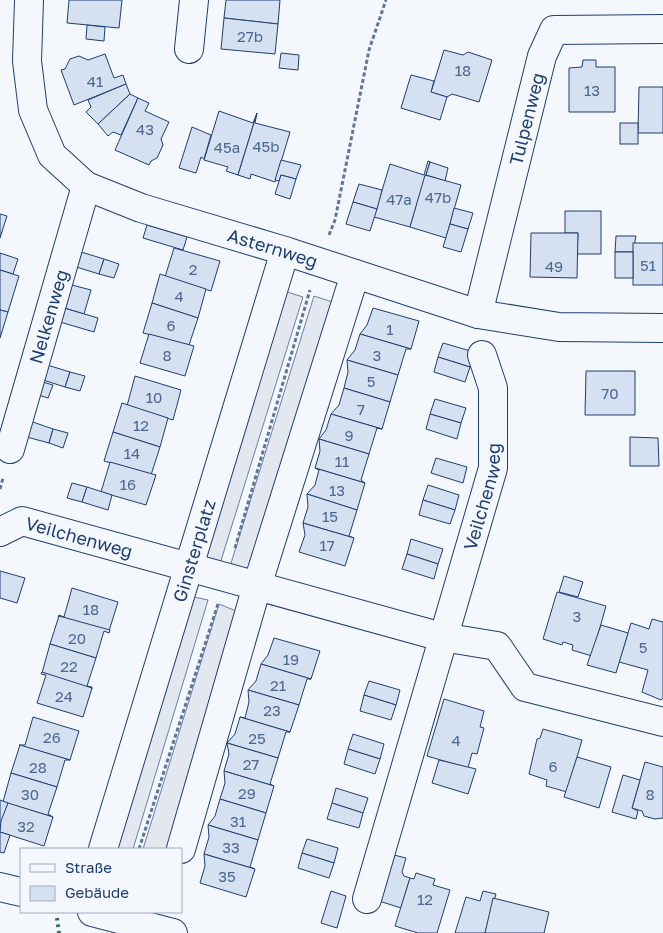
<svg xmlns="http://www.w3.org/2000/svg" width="663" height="933" viewBox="0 0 663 933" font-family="'Golos Text',sans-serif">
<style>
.parking{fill:#e3e8f0;stroke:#687fa3}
.building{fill:#d5e0f0;stroke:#1d3f73}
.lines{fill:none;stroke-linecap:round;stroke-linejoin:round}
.minor-casing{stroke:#1d3f73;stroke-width:30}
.path{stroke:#5e769c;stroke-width:3;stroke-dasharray:4 2.5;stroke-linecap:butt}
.minor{stroke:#f4f7fb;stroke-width:28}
.hedge{stroke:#2c6c60;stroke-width:4;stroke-dasharray:2.5 4;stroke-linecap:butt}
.labels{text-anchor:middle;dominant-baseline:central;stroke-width:4;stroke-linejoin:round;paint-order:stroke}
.number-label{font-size:15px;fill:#4b6792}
.street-label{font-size:18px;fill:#1d3f73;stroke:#f4f7fb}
</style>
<rect width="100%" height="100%" fill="#f4f7fb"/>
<!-- parking -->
<g class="parking">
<polygon points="278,289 303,297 219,567 189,567"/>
<polygon points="314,296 342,305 257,586 227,576"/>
<polygon points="185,595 208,600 133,849 107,849"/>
<polygon points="219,604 246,615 178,849 143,849"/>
</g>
<!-- building -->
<g class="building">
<polygon points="69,0 122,0 119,28 67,23"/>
<polygon points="226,0 280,0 278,24 224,18"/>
<polygon points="224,18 278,24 275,54 221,49"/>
<polygon points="87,25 105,27 104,41 86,39"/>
<polygon points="444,50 463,55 468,52 492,60 479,102 452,94 447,97 431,92"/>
<polygon points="281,53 299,55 298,70 279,68"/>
<polygon points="105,54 114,78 123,75 126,84 74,105 61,70 65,69 70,59 79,56 88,60"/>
<polygon points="583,60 596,60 596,67 615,67 615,112 569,112 569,68 582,67"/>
<polygon points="411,75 434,81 431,92 447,97 440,120 401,108"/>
<polygon points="126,84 130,94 98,124 86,112 91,107 88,100"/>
<polygon points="639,87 663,87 663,133 638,133"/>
<polygon points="130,94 138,98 121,135 113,132 108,136 98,124"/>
<polygon points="138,98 149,103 145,111 169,122 161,139 163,145 157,158 151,161 149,165 115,150"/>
<polygon points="219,111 253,123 257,113 238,175 226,171 228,167 204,160"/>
<polygon points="257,113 255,123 290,132 275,182 251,174 250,179 238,175"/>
<rect x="620" y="123" width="18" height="21"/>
<polygon points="192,127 211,135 204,159 201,157 196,173 179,168"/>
<polygon points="281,160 301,165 296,179 281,175 279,181 275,180"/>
<polygon points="428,161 430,162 410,227 374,217 390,164 424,175"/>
<polygon points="430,162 448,168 445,181 426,175"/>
<polygon points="281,175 296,179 290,199 275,194"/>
<polygon points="425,175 461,185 446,238 410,227"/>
<polygon points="359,184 382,190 377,209 353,202"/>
<polygon points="353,202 377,209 370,231 346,224"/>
<polygon points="454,208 473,213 468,229 450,224"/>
<polygon points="565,211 601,211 601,254 577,254 578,233 565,233"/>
<polygon points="0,214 7,216 0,238"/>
<polygon points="450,224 468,229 461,252 443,247"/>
<polygon points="147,225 187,237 183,250 143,238"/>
<polygon points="531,233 578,233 577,278 530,277"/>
<polygon points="616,236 636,236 633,252 615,252"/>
<rect x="633" y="243" width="30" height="42"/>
<polygon points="174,248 220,261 211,291 165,277"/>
<polygon points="78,251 104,259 99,274 73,266"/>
<rect x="615" y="252" width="18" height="26"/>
<polygon points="0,253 18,259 13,274 0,270"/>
<polygon points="104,259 119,264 114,278 99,274"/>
<polygon points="0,270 19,276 8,312 0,310"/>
<polygon points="160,274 206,289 198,318 152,303"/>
<polygon points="68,284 91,290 84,314 61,307"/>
<polygon points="152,303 198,318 189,345 143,333"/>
<polygon points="64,308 98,318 94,332 60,322"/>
<polygon points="373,308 419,321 411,349 360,334 367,325"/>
<polygon points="0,310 8,312 0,338"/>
<polygon points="149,334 194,346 185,376 140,363"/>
<polygon points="360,334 411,349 406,349 398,375 347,360 355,350"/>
<polygon points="443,343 474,352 470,367 438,357"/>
<polygon points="438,357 470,367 465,382 434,372"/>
<polygon points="347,360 398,375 390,402 344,388 348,372"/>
<polygon points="44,364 70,372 65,387 40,379"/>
<polygon points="586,371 635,371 635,415 585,415"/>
<polygon points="70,372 85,376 80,391 65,387"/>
<polygon points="135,376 181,390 173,420 127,406"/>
<polygon points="39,381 53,385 48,398 35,394"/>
<polygon points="344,388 390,402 382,429 331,414 339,405"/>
<polygon points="435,399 466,408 461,423 430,414"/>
<polygon points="122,403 168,418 160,447 113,432"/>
<polygon points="331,414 382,429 377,428 369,454 319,439 326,430"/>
<polygon points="430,414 461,423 457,439 426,429"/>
<polygon points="27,420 53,429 49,443 23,436"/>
<polygon points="53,429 68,433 63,448 49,443"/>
<polygon points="113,432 160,447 151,475 104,461"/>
<polygon points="630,437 658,438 659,466 630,466"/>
<polygon points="319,439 369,454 361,480 365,483 315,468 320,451"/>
<polygon points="436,458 467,467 463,483 431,473"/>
<polygon points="110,462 156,475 146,505 101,492"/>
<polygon points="315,468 365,483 357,510 307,494 315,485 319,470"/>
<polygon points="72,483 87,487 82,502 67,498"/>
<polygon points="428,485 459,495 455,510 423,500"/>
<polygon points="87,487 112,495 108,510 82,502"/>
<polygon points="307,494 357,510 349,536 354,538 303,523 308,507"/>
<polygon points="423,500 455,510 450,524 419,515"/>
<polygon points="303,523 354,538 345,566 299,552 305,535"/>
<polygon points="411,539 443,549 438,564 407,554"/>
<polygon points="407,554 438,564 434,579 402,569"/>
<polygon points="0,571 25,578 17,603 0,598"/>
<polygon points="564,576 583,582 578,597 559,592"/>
<polygon points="72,588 118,602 109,631 58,617 59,615 64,617"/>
<polygon points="557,592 606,606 592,656 572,650 573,645 563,642 562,645 543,639"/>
<polygon points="59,616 110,630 109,633 104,631 96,658 50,644"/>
<polygon points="652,619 663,622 663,698 661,700 642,692 648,670 619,662 631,623 649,629"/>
<polygon points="601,625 628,633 616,673 587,665"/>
<polygon points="274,638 320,651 311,679 261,664 268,655"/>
<polygon points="50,644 96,658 87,686 92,687 92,689 42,673"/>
<polygon points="261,664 311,679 307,679 299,705 248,690 256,681"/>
<polygon points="42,672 92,688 83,717 37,703 46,675 41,674"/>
<polygon points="369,681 400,690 396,705 364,695"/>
<polygon points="248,690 299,705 290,732 240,717 245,718 249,702"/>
<polygon points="364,695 396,705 391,720 360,711"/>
<polygon points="444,699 484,711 480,727 484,728 477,754 472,753 468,768 427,756"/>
<polygon points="33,717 79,731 70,760 19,745 25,745"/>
<polygon points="240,717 290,732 286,732 278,758 227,743 235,734"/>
<polygon points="543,729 582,740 567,792 546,786 547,780 529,774 537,739 540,738"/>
<polygon points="353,734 384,744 380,759 348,749"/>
<polygon points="227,743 278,758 270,784 274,786 224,771 229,754"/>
<polygon points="20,745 70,760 65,760 57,787 11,773"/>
<polygon points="348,749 380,759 375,774 344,764"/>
<polygon points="577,757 611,767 599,808 564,797"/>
<polygon points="439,760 476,769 468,794 432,783"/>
<polygon points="645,762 663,767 663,818 655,819 644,816 642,811 632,808"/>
<polygon points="224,771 274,786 266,813 220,799 225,783"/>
<polygon points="11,773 57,787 48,814 53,817 3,802"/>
<polygon points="623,775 640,780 632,808 638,811 636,819 612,812"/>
<polygon points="336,788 368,798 363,813 332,803"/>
<polygon points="220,799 266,813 258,840 208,825 215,816"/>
<polygon points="0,800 8,803 0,830"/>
<polygon points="8,803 53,817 44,846 0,832 1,821"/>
<polygon points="332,803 363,813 359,828 327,819"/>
<polygon points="208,825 258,840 250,867 255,869 204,854 209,837"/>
<polygon points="0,832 10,835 4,853 0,852"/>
<polygon points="307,839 338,848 334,863 302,853"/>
<polygon points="302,853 334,863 329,878 298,868"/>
<polygon points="204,854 255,869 246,897 200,883 205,866"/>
<polygon points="390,854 406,858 402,872 404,876 410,878 401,908 376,900"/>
<polygon points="416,873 435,879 433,885 450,890 437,933 418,933 395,926 410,878 414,879"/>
<polygon points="331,891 346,896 337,928 321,923"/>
<polygon points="483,891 496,894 485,933 455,933 466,897 480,901"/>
<polygon points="493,898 549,912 544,933 485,933"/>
</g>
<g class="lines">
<defs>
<g id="minor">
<path id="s1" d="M29,0L27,61L33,110L52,155L86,186L141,208L285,251L478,314L559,327L663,328"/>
<polyline points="189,49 194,0"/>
<path id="s2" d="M478,314L542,56L554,30L663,29"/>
<path id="s3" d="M10,449L86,186"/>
<path id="s4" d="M0,532L22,521L442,637L497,646L525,687L663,722"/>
<path id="s5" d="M103,849L285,251"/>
<polyline points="181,849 257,586 355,274"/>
<polyline points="0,887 21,892"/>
<path id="s6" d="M367,899L493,468V388L482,355"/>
<polyline points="92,912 173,933"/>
</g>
</defs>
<!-- minor casing -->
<use href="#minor" class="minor-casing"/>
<!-- path -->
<g class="path">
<polyline points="329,235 335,220 369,50 386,0"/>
<polyline points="0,489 3,478"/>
<polyline points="235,548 310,290"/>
<polyline points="139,849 218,604"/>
</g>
<!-- minor -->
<use href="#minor" class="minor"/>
<!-- hedge -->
<polyline class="hedge" points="57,918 59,933"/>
</g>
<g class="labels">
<!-- number labels -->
<g class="number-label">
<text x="250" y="36">27b</text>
<text x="463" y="70">18</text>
<text x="95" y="81">41</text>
<text x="592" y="90">13</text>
<text x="145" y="129">43</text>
<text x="266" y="146">45b</text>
<text x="227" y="147">45a</text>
<text x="438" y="197">47b</text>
<text x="399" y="199">47a</text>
<text x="648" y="265">51</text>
<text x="554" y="266">49</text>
<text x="193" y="269">2</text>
<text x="179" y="296">4</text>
<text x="171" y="325">6</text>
<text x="390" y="329">1</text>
<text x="167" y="355">8</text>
<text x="377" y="355">3</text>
<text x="371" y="381">5</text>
<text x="610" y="393">70</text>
<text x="154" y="397">10</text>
<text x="361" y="409">7</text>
<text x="141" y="425">12</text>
<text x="349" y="435">9</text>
<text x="132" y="453">14</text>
<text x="342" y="461">11</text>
<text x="128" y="484">16</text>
<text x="337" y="490">13</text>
<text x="330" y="516">15</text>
<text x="327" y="545">17</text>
<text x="91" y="609">18</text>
<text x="577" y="616">3</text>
<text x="77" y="638">20</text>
<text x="643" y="647">5</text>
<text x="291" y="659">19</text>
<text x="69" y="666">22</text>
<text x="278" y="685">21</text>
<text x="64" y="696">24</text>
<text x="272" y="710">23</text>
<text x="52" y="737">26</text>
<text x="257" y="738">25</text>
<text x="456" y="740">4</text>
<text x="251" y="764">27</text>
<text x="553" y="766">6</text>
<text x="38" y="767">28</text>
<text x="247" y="793">29</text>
<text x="30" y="794">30</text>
<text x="650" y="794">8</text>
<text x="238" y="821">31</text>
<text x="26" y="826">32</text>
<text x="231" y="847">33</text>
<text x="227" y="876">35</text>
<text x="425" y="899">12</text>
</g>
<!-- street labels -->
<g class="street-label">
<text stroke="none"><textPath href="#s2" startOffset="201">Tulpenweg</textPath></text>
<text stroke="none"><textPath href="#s1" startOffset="402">Asternweg</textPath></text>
<text stroke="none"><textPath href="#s3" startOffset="138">Nelkenweg</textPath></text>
<text stroke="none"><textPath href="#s6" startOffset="419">Veilchenweg</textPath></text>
<text stroke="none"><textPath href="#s4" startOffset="84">Veilchenweg</textPath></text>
<text stroke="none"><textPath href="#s5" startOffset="312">Ginsterplatz</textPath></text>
</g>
</g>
<!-- legend -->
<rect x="20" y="848" width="162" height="65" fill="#f4f7fb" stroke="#9eadc5"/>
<rect x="30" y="864" width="25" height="8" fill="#f4f7fb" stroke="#9eadc5"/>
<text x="65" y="873" font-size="15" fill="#1d3f73">Straße</text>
<rect x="30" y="886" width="25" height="15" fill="#d5e0f0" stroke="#9eadc5"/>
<text x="65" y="898" font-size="15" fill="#1d3f73">Gebäude</text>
</svg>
